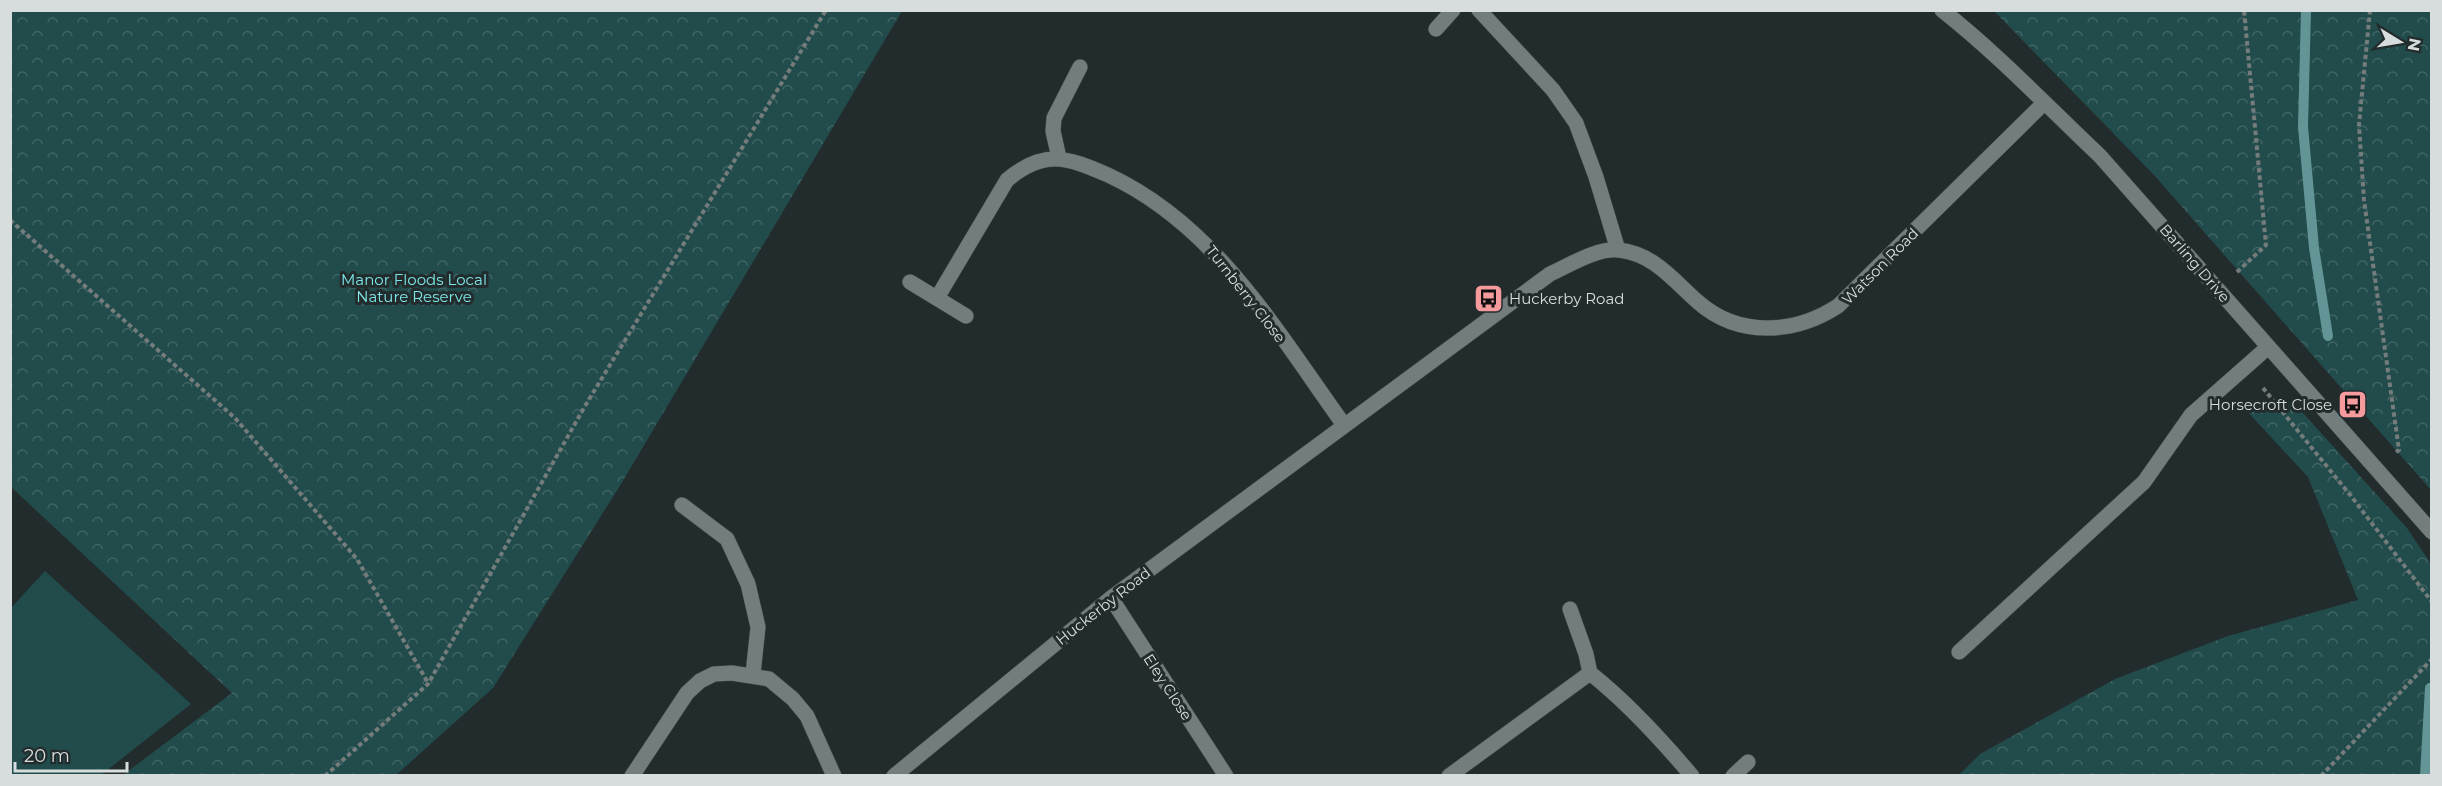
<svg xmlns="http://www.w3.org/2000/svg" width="2442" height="786" viewBox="0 0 2442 786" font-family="Montserrat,sans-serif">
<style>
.grass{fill:#224b4b}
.forest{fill:url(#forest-crowns)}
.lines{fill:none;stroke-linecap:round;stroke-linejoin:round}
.stream{stroke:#649596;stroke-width:10}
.minor-casing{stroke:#414848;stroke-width:16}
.path{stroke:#747c7c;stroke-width:4;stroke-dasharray:4.5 3;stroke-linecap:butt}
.minor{stroke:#737d7d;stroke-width:15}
.labels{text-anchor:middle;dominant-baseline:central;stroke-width:6;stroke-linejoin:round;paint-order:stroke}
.street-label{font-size:15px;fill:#d7dddd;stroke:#232c2c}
.park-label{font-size:15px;fill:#7de5e8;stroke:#232c2c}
.poi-label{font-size:15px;fill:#d7dddd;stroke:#232c2c;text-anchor:start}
</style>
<defs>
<pattern id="forest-crowns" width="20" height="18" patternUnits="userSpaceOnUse" patternTransform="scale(1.5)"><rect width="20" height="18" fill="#224b4b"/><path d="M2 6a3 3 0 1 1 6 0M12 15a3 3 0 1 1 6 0" fill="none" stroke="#416464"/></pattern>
</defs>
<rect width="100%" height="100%" fill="#232c2c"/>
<!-- grass -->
<polygon class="grass" points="45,571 191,704 101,775 11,775 11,608"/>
<!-- forest -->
<g class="forest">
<polygon points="10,11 11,10 902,11 621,484 493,688 395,776 123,775 232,693 11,487"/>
<polygon points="1994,11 2431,11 2431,490 2154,175"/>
<polygon points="2294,403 2407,528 2431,564 2431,775 1959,775 1980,754 2115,679 2228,636 2358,600 2308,477 2245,409 2267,404"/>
</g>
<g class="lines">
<!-- stream -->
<g class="stream">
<polyline points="2306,10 2303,127 2314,248 2328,336"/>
<polyline points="2425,776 2430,688"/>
</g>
<defs>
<g id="minor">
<polyline points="1479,10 1553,90 1576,123 1596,177 1618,250"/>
<path d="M1942,10C1999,55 2048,107 2100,156L2432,532"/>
<polyline points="1436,29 1453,10"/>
<polyline points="1059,158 1053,131 1054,118 1080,67"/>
<polyline points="910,282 966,316"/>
<path d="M937,298L1007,180C1044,149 1067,157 1108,175C1216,225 1277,332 1344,425"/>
<polyline points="682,505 727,539 748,584 758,627 753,674"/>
<polyline points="1111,598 1226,776"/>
<path d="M1570,609L1586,654L1590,673C1628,703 1660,738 1692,776"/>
<polyline points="1959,652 2144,482 2191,415 2267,348"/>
<polyline points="632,776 687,693 700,681 714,674 732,673 769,679 793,699 807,716 834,776"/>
<path d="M894,776L1111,598L1550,274C1570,265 1596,248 1619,250C1654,254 1673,280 1698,302C1739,338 1795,334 1838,306L2044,103"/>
<polyline points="1449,776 1590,673"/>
<polyline points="1733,776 1748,762"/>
</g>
</defs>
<!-- minor casing -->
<use href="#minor" class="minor-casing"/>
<!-- path -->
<g class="path">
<polyline points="2370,10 2359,125 2364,200 2399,450 2396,452"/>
<polyline points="10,220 235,418 357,559 428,683"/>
<polyline points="2237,272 2266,245 2244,10"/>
<polyline points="2263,388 2351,496 2432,602"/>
<polyline points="325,776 428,684 585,406 826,10"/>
<polyline points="2321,776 2432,659"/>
</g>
<!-- minor -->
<use href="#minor" class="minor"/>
</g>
<!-- icons -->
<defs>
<symbol id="bus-square" viewBox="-11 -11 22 22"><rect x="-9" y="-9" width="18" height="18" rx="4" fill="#f59b9e" stroke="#232c2c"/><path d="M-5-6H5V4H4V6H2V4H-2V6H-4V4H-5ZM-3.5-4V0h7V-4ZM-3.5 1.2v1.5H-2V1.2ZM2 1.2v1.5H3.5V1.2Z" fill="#111"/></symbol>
</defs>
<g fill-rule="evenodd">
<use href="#bus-square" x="1472" y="282" width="33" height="33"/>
<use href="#bus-square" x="2336" y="388" width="33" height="33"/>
</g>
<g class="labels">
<!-- street labels -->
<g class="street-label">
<text transform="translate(2195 263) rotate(49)">Barling Drive</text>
<text transform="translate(1880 266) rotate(-45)">Watson Road</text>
<text transform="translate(1246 294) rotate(52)">Turnberry Close</text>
<text transform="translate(1103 606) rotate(-38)">Huckerby Road</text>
<text transform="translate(1168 687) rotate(57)">Eley Close</text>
</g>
<!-- park labels -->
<g class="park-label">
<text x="414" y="279">Manor Floods Local<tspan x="414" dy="17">Nature Reserve</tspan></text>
</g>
<!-- poi labels -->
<g class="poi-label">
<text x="1509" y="298">Huckerby Road</text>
<text x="2332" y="404" text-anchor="end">Horsecroft Close</text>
</g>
</g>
<!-- border -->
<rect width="2442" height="786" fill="none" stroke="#d7dddd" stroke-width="24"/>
<!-- north arrow -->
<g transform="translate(2400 42) rotate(101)" stroke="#232c2c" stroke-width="4.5" paint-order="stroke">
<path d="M0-4.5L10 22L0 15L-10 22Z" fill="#d7dddd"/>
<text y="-9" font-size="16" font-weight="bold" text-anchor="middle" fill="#d7dddd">N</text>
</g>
<!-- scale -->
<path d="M15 762v9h112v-9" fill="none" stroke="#d7dddd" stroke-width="3"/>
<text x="24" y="762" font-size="18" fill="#d7dddd" stroke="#232c2c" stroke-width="4.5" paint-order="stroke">20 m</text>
</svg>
